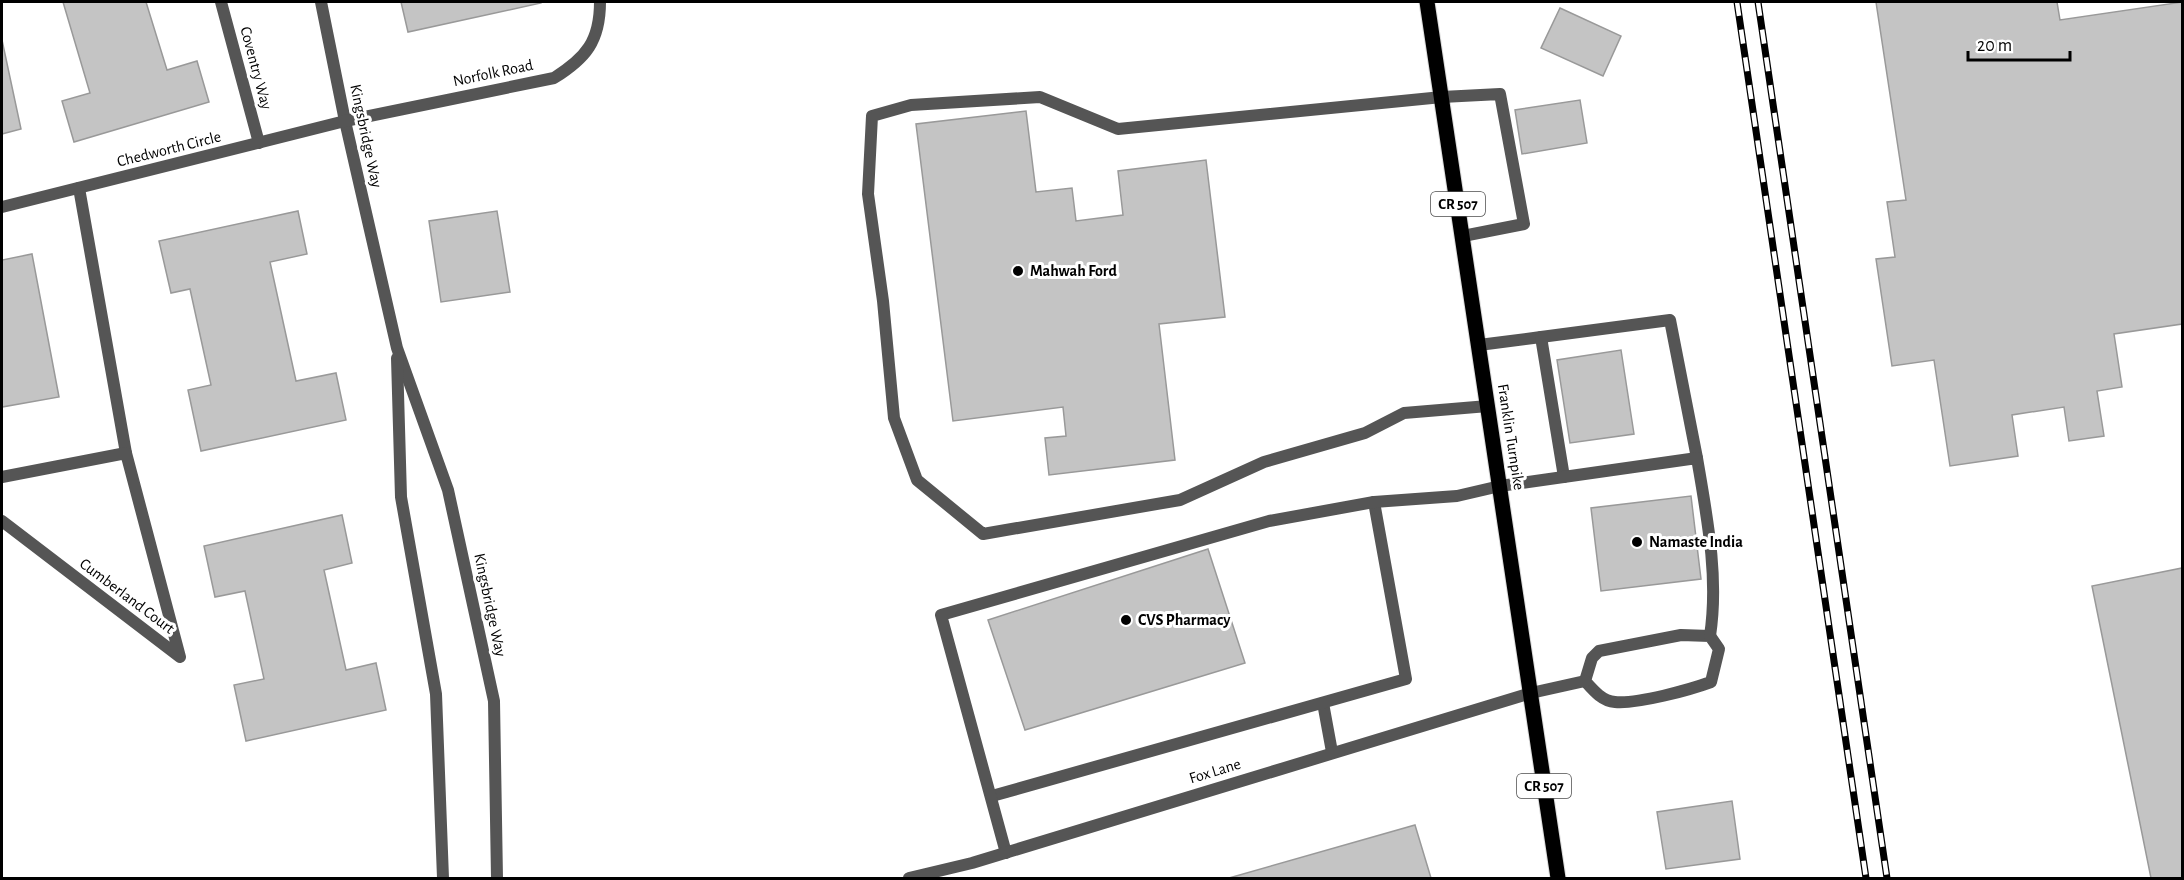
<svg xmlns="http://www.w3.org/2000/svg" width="2184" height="880" viewBox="0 0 2184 880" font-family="'Alegreya Sans',sans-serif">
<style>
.building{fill:#c4c4c4;stroke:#999;stroke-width:1.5}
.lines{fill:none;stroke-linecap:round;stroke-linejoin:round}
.primary-casing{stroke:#dbdbdb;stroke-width:17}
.service{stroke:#555;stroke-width:12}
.minor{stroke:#555;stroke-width:12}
.primary{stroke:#000;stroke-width:15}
.rail-casing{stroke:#000;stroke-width:7}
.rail{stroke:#fff;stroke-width:4.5;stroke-dasharray:14;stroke-linecap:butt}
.poi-dot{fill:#000;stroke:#fff;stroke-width:2}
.labels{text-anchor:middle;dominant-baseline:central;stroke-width:6;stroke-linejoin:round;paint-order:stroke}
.shield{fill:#fff;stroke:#4c4c4c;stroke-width:1.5}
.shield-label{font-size:15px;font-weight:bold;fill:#000}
.street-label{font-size:16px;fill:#000;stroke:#fff}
.poi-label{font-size:16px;font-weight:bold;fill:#000;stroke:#fff;text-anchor:start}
</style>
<rect width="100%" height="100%" fill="#fff"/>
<!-- building -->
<g class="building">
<polygon points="63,2 146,2 167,70 197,61 209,102 74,142 62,101 90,93"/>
<polygon points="401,2 541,2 541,3 408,32"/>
<polygon points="1876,2 2057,2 2060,20 2182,2 2182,324 2114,334 2122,387 2097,391 2104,436 2069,441 2064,407 2012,415 2018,456 1950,466 1934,360 1892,366 1876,259 1895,257 1887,202 1906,200"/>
<polygon points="1560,8 1621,36 1603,76 1541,48"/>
<polygon points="2,40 21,129 2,134"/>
<polygon points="1580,100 1587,143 1522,154 1515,110"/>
<polygon points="1026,111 1036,192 1072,188 1076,221 1123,215 1118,171 1206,160 1225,317 1159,324 1175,460 1049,475 1045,438 1066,436 1063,407 953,421 916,124"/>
<polygon points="298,211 307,254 270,262 296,381 336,373 346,420 201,451 188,390 211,385 190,289 171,293 159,241"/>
<polygon points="497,211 510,292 441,302 429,221"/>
<polygon points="32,254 59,397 2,407 2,260"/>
<polygon points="1621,350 1634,434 1570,443 1557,360"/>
<polygon points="1691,496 1701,579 1601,591 1591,508"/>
<polygon points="342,515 352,563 324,570 346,670 376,663 386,710 246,741 234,685 264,679 245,591 215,597 204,546"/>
<polygon points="1208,549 1245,663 1025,730 988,620"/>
<polygon points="2182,568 2182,878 2149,878 2151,878 2092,586"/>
<polygon points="1732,801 1740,859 1666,869 1657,812"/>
<polygon points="1415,825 1431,878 1229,878"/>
</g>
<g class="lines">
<defs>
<polyline id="primary" points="1427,2 1558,878"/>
</defs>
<!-- primary casing -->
<use href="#primary" class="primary-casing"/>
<!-- service -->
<g class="service">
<polyline points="1463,236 1524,224 1500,94 1442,97 1118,129 1040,97 911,105 872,116 868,194 883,301 894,418 917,480 983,534 1180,500 1264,462 1365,433 1404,413 1488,406"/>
<polyline points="1479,345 1541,337"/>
<polyline points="1564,477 1541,337 1670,320 1697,458"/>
<path d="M1681,635L1710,636L1719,649L1711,682C1689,690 1638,704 1615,702C1602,701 1593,690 1585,681L1592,658L1599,651Z"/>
<polyline points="1531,693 1585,681"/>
<polyline points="1323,703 1332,752"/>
<polyline points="992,796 1406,679 1374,502"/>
<path d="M1006,853L941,615L1269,521L1374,502L1457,496L1500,486L1697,458C1707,517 1719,577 1710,636"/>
</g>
<!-- minor -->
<g class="minor">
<polyline points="221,2 259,143"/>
<polyline points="321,2 345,121 397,348 448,490 494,701 497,878"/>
<polyline points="79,188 126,453"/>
<path d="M2,207L345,121L554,78C586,58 600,41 600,2"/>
<polyline points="397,358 401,497 436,694 443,878"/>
<polyline points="2,477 126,453 180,657 2,521"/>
<polyline points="909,878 972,863 1531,693"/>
</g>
<!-- primary -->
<use href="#primary" class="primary"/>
<defs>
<g id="rail">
<polyline points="1737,2 1866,878"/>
<polyline points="1758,2 1887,878"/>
</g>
</defs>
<!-- rail casing -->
<use href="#rail" class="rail-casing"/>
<!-- rail -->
<use href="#rail" class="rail"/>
</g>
<!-- markers -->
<g class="poi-dot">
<circle cx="1018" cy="271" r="6"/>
<circle cx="1637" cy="542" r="6"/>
<circle cx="1126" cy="620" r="6"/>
</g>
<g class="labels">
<!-- shield labels -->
<g class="shield">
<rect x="1431" y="192" width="54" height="24" rx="4.5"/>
<rect x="1517" y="774" width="54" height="24" rx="4.5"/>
</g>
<g class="shield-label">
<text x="1458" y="204">CR 507</text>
<text x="1544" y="786">CR 507</text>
</g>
<!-- street labels -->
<g class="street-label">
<text transform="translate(256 68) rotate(75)">Coventry Way</text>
<text transform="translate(493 73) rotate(-12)">Norfolk Road</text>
<text transform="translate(366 136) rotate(78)">Kingsbridge Way</text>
<text transform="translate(169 149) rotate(-14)">Chedworth Circle</text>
<text transform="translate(1511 437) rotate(81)">Franklin Turnpike</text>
<text transform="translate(127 596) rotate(37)">Cumberland Court</text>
<text transform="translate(490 605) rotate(78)">Kingsbridge Way</text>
<text transform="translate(1215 771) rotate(-17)">Fox Lane</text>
</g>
<!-- poi labels -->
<g class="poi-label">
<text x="1030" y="271">Mahwah Ford</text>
<text x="1649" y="542">Namaste India</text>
<text x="1138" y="620">CVS Pharmacy</text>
</g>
</g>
<!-- border -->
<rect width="2184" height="880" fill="none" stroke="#000000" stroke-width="6"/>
<!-- scale -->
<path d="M1968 51v9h102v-9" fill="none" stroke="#000000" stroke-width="3"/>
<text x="1977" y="51" font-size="18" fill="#000000" stroke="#ffffff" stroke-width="4.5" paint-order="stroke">20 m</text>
</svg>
